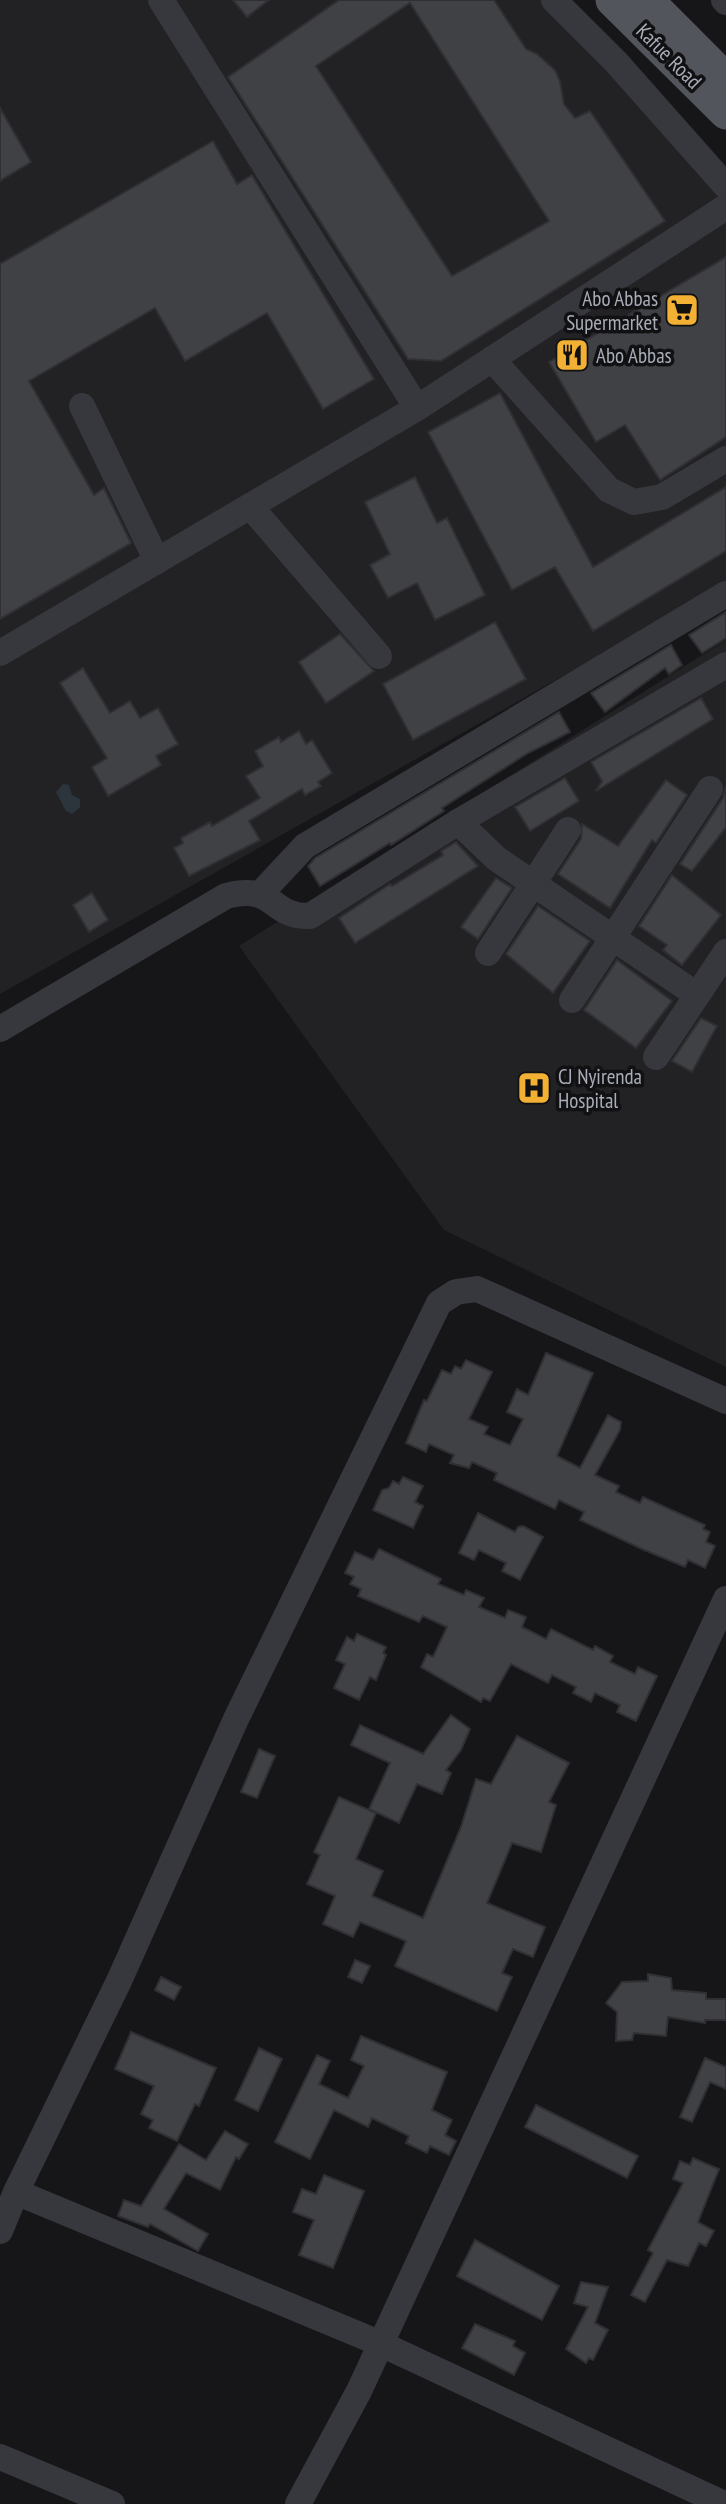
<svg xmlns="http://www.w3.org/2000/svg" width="726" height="2504" viewBox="0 0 726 2504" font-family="'PT Sans Narrow',sans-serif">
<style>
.built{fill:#222225}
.water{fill:#2c353c}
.building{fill:#404145;stroke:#303034;stroke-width:2;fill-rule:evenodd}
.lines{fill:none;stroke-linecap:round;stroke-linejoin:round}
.minor{stroke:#37383d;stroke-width:26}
.major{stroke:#53555c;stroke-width:33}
.labels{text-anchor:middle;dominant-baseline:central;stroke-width:7;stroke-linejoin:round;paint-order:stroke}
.street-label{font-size:21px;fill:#a8adb8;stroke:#111113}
.poi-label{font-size:21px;fill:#a8adb8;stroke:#111113;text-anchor:start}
</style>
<rect width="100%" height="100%" fill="#161618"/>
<!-- built -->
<g class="built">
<polygon points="0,0 542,0 726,195 726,584 0,994"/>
<polygon points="726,640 726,1367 444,1230 239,946"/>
</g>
<!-- water -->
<polygon class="water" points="63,784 69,785 72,795 80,799 80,807 72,814 66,811 56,792"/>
<!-- building -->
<g class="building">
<polygon points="233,0 269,0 247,17"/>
<path d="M339,0H494L526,49L537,54L555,70L560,81L564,104L575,118L590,111L665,221L441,361L408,359L228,77ZM410,3L549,221L452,276L316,66Z"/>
<polygon points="0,108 31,162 0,181"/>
<polygon points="213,141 237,184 252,175 374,379 323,409 267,313 185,361 155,308 29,381 94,495 104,488 131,543 0,619 0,264"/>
<polygon points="726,257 726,437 660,480 625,425 596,442 549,362"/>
<polygon points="500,393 593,567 726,487 726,551 593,631 555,567 512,590 428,432"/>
<polygon points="415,477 437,523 447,518 485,595 435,620 417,583 388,598 370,565 390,554 365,502"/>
<polygon points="726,612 726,638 702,653 689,635"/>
<polygon points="495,622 526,679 413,740 383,684"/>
<polygon points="340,634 374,671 326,703 299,662"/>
<polygon points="671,645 682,665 669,674 665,668 605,712 591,693"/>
<polygon points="83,668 110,713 130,701 140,718 158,708 178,744 156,756 161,765 108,796 92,767 107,758 60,683"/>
<polygon points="701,698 713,719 596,791 602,781 591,762"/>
<polygon points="559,712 570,732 528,753 442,808 444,811 391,845 390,843 320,886 308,866 315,858"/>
<polygon points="299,731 306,744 312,740 332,773 318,782 321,786 305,795 302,789 249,821 260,840 189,876 174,848 183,843 181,838 210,822 212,826 260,798 246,776 263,766 255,751 279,737 281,742"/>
<polygon points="565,778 579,801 530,831 515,807"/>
<polygon points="666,780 687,795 656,843 652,840 610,908 558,874 581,839 582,824 618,846"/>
<polygon points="726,786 726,827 692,871 680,864 723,798"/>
<polygon points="456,842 478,866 355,943 339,918 390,884 392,886 443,855 441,851"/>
<polygon points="672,875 721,915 682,965 663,950 667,945 639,926"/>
<polygon points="496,878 512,888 478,939 461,927"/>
<polygon points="92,893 108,920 89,932 73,905"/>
<polygon points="538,906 590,941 553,993 506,954"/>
<polygon points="617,960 672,1001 636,1048 584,1010"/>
<polygon points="701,1018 717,1026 692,1072 672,1061"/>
<polygon points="546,1353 593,1373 557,1456 580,1468 608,1415 621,1422 620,1430 595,1475 619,1486 616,1492 640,1503 643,1497 705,1525 703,1529 710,1532 706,1542 715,1546 705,1568 688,1560 685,1567 642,1549 580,1520 584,1512 559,1500 555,1509 494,1480 497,1473 472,1462 469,1468 450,1463 454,1455 429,1444 426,1452 406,1443 424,1400 427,1401 442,1370 451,1374 455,1366 461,1369 466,1360 492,1372 469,1419 488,1427 484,1434 510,1445 523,1419 507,1412 517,1389 528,1395"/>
<polygon points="403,1477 423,1486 415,1502 423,1506 413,1528 373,1510 382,1490 389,1488 393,1481 399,1484"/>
<polygon points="478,1513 515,1532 518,1527 523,1526 543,1537 520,1580 502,1571 506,1563 479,1550 474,1560 459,1553"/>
<polygon points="379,1549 441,1579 438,1584 464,1595 466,1590 484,1598 479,1607 505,1618 508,1610 526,1617 522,1627 546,1639 551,1629 593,1650 595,1646 613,1656 610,1662 635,1674 638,1667 657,1676 636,1721 617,1712 620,1705 595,1693 591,1702 573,1693 576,1687 552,1675 548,1683 511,1664 490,1701 483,1698 481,1702 421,1667 427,1654 433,1657 447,1627 423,1616 419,1622 358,1596 361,1589 350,1584 354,1577 345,1573 355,1552 373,1560"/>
<polygon points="357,1634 386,1647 383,1653 386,1655 376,1680 370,1677 359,1700 334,1688 345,1664 336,1660 347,1637 354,1641"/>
<polygon points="451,1715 470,1729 461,1750 446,1770 451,1773 442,1794 417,1784 399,1823 369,1809 390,1763 351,1745 360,1725 423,1754"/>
<polygon points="517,1736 569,1763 549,1802 556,1805 541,1852 512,1843 487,1903 545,1927 533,1957 513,1949 502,1973 512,1977 497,2011 395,1966 406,1941 360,1922 353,1937 323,1924 335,1896 307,1884 320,1855 314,1852 339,1797 376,1813 356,1859 383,1871 372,1896 423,1918 461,1827 476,1779 491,1784"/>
<polygon points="259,1749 275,1756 257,1798 241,1792"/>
<polygon points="355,1960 370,1966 362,1983 348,1977"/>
<polygon points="648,1974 671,1978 672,1990 706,1993 706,1999 726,1999 726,2020 705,2020 705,2023 668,2017 666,2036 634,2033 632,2040 616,2041 617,2012 606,2003 622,1982 648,1981"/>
<polygon points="161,1977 181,1987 174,2000 155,1990"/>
<polygon points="131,2032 216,2068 199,2106 195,2104 177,2141 149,2128 153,2120 141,2114 154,2086 115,2069"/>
<polygon points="361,2036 447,2072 432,2110 452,2120 445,2135 456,2141 449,2155 430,2146 427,2153 406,2143 409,2136 372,2118 368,2127 334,2110 310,2159 275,2142 317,2055 330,2061 319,2084 348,2098 364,2066 351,2060"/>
<polygon points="259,2048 282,2059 258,2111 235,2100"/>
<polygon points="705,2058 726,2067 726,2089 710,2082 692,2122 680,2117"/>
<polygon points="536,2105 638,2156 627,2178 525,2127"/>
<polygon points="225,2131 248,2144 239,2159 236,2157 220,2190 186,2173 164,2209 208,2234 198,2251 150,2224 148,2227 118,2216 124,2200 141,2206 179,2144 206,2160"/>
<polygon points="693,2158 719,2169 698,2222 714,2231 706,2246 699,2243 688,2266 667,2260 645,2302 631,2295 653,2253 648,2250 683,2183 673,2179 680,2161 690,2165"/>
<polygon points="324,2175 364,2191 333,2268 299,2255 314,2220 293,2212 302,2189 316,2194"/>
<polygon points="475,2240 559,2286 542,2320 457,2276"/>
<polygon points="581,2282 608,2287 595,2323 608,2330 593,2360 589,2358 586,2363 566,2349 588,2307 574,2303"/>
<polygon points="475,2324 515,2341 513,2346 525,2353 514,2375 462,2348"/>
</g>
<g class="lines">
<!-- minor -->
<g class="minor">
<polyline points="161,0 417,408"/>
<polyline points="554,0 616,62 726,186"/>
<polyline points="724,0 726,2"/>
<polyline points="492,359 609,490 634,502 662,497 726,459"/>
<polyline points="82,406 157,561"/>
<polyline points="250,506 379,656"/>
<polyline points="0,653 417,408 726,207"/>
<polyline points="458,822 497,859 697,995"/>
<polyline points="261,893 305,846 726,594"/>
<polyline points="488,953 568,830"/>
<polyline points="572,1000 710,789"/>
<path d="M0,1029L226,896C276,883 269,917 310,916L458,822L726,665"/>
<polyline points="656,1057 726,952"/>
<polyline points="0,2231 16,2192"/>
<polyline points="0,2457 112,2504"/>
<polyline points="298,2504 359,2391 726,1599"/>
<polyline points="724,2504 379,2343 16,2192 119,1981 236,1719 439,1303 456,1292 477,1289 726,1401"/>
</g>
<!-- major -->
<g class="major">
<polyline points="612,0 726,113"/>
<polyline points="647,0 726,79"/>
</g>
</g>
<!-- icons -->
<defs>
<symbol id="supermarket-square" viewBox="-11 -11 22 22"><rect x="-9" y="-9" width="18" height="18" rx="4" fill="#f2b134" stroke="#111113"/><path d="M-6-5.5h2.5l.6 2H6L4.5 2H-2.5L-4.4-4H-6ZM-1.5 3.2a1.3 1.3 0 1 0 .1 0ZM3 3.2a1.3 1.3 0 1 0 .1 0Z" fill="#111"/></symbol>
<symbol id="restaurant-square" viewBox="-11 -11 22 22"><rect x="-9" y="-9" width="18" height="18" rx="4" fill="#f2b134" stroke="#111113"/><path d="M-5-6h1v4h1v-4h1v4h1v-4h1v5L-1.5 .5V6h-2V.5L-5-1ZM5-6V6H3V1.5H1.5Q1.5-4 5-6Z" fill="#111"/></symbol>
<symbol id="hospital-square" viewBox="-11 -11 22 22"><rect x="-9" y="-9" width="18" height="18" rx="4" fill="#f2b134" stroke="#111113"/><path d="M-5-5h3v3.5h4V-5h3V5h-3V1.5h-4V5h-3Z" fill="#111"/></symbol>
</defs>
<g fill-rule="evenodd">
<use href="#supermarket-square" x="663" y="291" width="38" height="38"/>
<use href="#restaurant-square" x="553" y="336" width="38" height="38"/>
<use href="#hospital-square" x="515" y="1069" width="38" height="38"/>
</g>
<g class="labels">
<!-- street labels -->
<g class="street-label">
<text transform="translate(669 56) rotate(45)">Kafue Road</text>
</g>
<!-- poi labels -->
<g class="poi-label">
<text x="658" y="298" text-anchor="end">Abo Abbas<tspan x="658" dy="24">Supermarket</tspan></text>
<text x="596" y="355">Abo Abbas</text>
<text x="558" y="1076">CJ Nyirenda<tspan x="558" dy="24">Hospital</tspan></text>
</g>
</g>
</svg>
